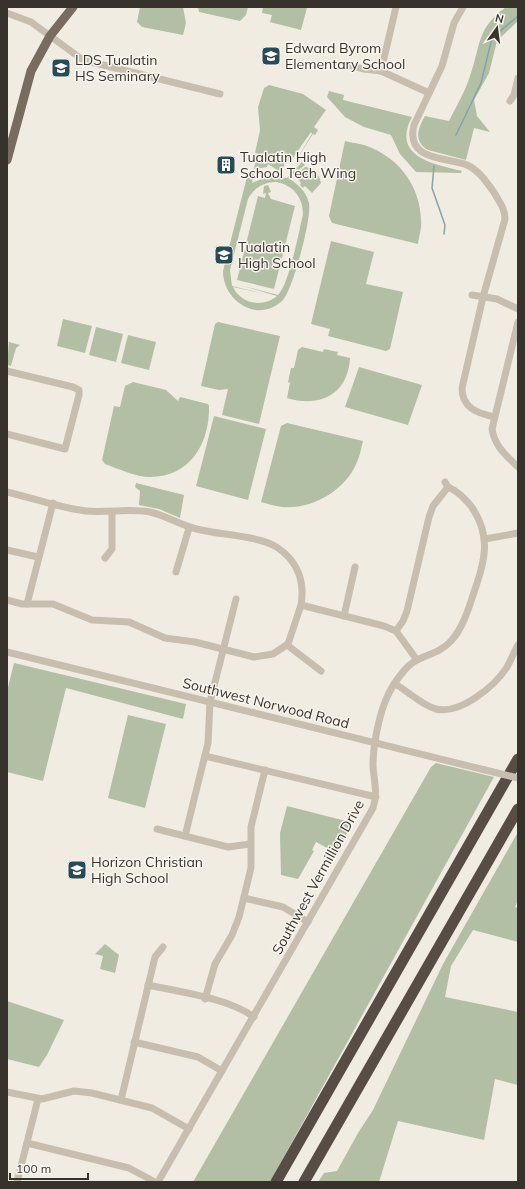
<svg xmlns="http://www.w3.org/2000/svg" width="525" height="1189" viewBox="0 0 525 1189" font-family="Mulish,sans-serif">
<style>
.green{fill:#b2bfa4;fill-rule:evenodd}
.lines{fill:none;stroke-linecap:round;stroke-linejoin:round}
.stream{stroke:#84a4ab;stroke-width:1.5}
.minor{stroke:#c8beaf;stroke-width:7}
.major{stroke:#786b5f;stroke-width:9}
.highway{stroke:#584d45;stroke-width:11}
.minor-bridge{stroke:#c8beaf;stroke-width:7}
.labels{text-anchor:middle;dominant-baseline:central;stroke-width:3;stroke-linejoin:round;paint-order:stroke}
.poi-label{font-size:14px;fill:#38322c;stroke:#f9f6ef;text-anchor:start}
.street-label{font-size:14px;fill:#38322c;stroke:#f9f6ef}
</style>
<rect width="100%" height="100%" fill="#f1ece2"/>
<!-- green -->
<g class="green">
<polygon points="140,7 183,7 186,23 183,35 142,27 137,22"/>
<polygon points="198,7 248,7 246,15 240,21 199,12"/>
<polygon points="263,7 307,8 301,30 270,22 272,15 262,13"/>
<path d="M506,7H518V21L497,41L489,73L474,100L477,116L490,132L474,128L466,160L428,150C413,141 418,128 425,116L449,121C456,107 465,92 470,76C481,45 476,29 506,7Z"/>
<polygon points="269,85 303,94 326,110 314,127 318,130 315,135 313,134 295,162 312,134 311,132 290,162 285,161 282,173 268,164 267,167 254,169 256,158 265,164 266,161 280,160 255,153 260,130 258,107 264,88"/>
<path d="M329,91L344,95L343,100L412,117C391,157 434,164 462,171L461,173L416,172L400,154L391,135L364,127L345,117L327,97Z"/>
<path d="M345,141C353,143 364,144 372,148C401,161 420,187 421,220C422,228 419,236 418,244L332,223L329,216Z"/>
<path d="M302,162L305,165L288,178C298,184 306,191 309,203C312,218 293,289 283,300C259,324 223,302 223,271L248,173L254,174L252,183L268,176L287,178ZM276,182C293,185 303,197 303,214C299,232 289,284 278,295L240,285L277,296C263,308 241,304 233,287L266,294L232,286L230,270L248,199C254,188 264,182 276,182Z"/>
<path d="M305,167C314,168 319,174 321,183L312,193L305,186L303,188L300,185L301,183L295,176Z"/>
<polygon points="268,185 271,192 268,193 271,199 295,206 274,289 237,280 258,196 265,198 266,193 263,194 264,186"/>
<polygon points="331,241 374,252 366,284 403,292 390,349 386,351 328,336 330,329 311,324"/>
<polygon points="63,319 92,326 85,353 57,346"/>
<polygon points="218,322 280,336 259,424 222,415 228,389 219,390 201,386 215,324"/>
<polygon points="96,327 123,334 116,362 89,355"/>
<polygon points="128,335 156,342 149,370 121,363"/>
<polygon points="9,342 20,345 16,348 11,366 7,365"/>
<path d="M302,347L323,352L324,349L338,352L337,355L350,358C348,395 319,408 287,398L290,383L288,382L291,368H294L298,350Z"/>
<polygon points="359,367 422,385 408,425 345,407"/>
<path d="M133,382L166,390L178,401L180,397L208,404L209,406C210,442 191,477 150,477C136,477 119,469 105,464L102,460L114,406L120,407L125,386Z"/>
<polygon points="214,416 266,429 248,500 196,486"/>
<path d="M287,423L363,441C361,448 360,456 357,462C346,490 312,510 282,507C275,506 268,504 261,502L281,426Z"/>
<polygon points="136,483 184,495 180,518 159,509 139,505 140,491 135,487"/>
<polygon points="14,663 186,704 183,719 66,688 43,781 7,772 7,691"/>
<polygon points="128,715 166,724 145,808 108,798"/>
<polygon points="436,763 494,777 270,1182 193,1182 431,767"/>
<polygon points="287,806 350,822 348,831 339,849 333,851 316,842 312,850 314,851 298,879 281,875 280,833"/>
<polygon points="518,832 518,900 515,907 518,908 518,942 473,930 451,966 445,997 518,1012 518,1085 495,1079 484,1140 398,1121 379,1182 318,1182 324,1173 337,1171 358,1133 373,1110 443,964"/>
<polygon points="105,944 119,955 115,973 100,969 103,956 95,954"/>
<polygon points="7,1001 64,1020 47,1055 39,1067 7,1059"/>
</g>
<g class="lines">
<!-- stream -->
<g class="stream">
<polyline points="456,135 481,83 492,38 518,16"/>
<polyline points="434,166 432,188 445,225 444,234"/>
</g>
<!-- minor -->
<g class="minor">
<path d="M463,7L454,23L442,66L414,125C405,161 446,157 467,165C479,170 488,184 495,194C500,203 505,209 505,219L483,297L462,388C462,408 477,413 494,417"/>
<polyline points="7,13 31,22 83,60 220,94"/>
<polyline points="349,65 363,69 381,71 429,93"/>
<polyline points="381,71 396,7"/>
<polyline points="510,101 514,95 518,78"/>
<polyline points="472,295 497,299 518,309"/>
<path d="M518,322L492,429C495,447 506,455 518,467"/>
<polyline points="7,371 73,387 79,390 79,395 65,449 7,434"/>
<path d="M7,492C33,498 60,508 86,511C107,513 129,508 150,512C168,516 183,527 201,530C222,535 261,536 278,548C298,562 305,581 301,605"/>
<polyline points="485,539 518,533"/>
<polyline points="7,550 38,557"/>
<polyline points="105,558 112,549 112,512"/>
<polyline points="176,572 189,528"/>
<polyline points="7,600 22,604 53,604 92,620 129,622 165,638 195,642 254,657 273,654 288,644 301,605 384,626 396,631"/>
<polyline points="27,604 53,503"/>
<polyline points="344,616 355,567"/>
<polyline points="287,645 321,671"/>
<polyline points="7,652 485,770"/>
<polyline points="417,660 396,631 403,621 407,611 429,517 433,506 448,487 445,482"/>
<path d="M395,684C408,691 421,705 436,709C460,715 495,686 507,667C511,660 514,652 518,645"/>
<polyline points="205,756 376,797"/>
<polyline points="157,829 228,847 250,844"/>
<polyline points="185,836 208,743 210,702 236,599"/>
<polyline points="244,898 283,907 308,922"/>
<path d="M148,985C180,992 228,998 254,1017"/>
<polyline points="205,999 215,964 232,935 239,917 251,868 251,827 265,770"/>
<polyline points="134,1042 198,1057 222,1071"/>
<polyline points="7,1092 42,1099 74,1091 92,1093 152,1108 189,1129"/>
<polyline points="121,1100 155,957 163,947"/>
<polyline points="27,1143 129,1168 155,1182"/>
<polyline points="17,1182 38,1099"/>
<path d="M158,1182L373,808C378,793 374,781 373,766C373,745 379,714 388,695C393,684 406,665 417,660C429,654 441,652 451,641C462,629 468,611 473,595C484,563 493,537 471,506C464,498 458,491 448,487"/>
</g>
<!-- major -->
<polyline class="major" points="7,160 31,71 50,36 73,7"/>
<!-- highway -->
<g class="highway">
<polyline points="276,1182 518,759"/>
<polyline points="304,1182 518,809"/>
</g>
<!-- minor-bridge -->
<polyline class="minor-bridge" points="485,770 518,778"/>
</g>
<!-- icons -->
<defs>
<symbol id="school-square" viewBox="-11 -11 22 22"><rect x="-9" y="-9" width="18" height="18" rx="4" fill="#264b55" stroke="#f9f6ef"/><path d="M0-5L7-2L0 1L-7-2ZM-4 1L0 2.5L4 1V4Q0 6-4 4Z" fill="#fff"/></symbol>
<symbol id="building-square" viewBox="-11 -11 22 22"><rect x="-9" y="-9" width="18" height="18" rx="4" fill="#264b55" stroke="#f9f6ef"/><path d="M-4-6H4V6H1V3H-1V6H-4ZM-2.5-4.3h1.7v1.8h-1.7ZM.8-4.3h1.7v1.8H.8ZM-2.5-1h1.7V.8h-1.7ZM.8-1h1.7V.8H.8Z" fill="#fff"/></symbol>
</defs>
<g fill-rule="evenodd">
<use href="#school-square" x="260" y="45" width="22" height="22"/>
<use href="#school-square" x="50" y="57" width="22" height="22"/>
<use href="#building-square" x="215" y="154" width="22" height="22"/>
<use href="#school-square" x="213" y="244" width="22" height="22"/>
<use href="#school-square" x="66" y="859" width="22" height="22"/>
</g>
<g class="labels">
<!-- poi labels -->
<g class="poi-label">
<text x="285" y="48">Edward Byrom<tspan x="285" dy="16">Elementary School</tspan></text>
<text x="75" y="60">LDS Tualatin<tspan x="75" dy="16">HS Seminary</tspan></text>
<text x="240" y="157">Tualatin High<tspan x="240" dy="16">School Tech Wing</tspan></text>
<text x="238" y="247">Tualatin<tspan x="238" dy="16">High School</tspan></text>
<text x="91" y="862">Horizon Christian<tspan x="91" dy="16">High School</tspan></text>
</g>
<!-- street labels -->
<g class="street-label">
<text transform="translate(266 703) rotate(14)">Southwest Norwood Road</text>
<text transform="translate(318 877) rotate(-61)">Southwest Vermillion Drive</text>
</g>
</g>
<!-- border -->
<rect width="525" height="1189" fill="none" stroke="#38322c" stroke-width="16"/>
<!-- north arrow -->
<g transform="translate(497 28) rotate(14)" stroke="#f9f6ef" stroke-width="3" paint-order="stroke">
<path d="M0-3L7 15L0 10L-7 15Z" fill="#38322c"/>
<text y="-6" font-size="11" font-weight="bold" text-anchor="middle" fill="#38322c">N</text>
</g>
<!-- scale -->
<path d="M10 1173v6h78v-6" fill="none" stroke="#38322c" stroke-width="2"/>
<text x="16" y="1173" font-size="12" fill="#38322c" stroke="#f9f6ef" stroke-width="3" paint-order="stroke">100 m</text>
</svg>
